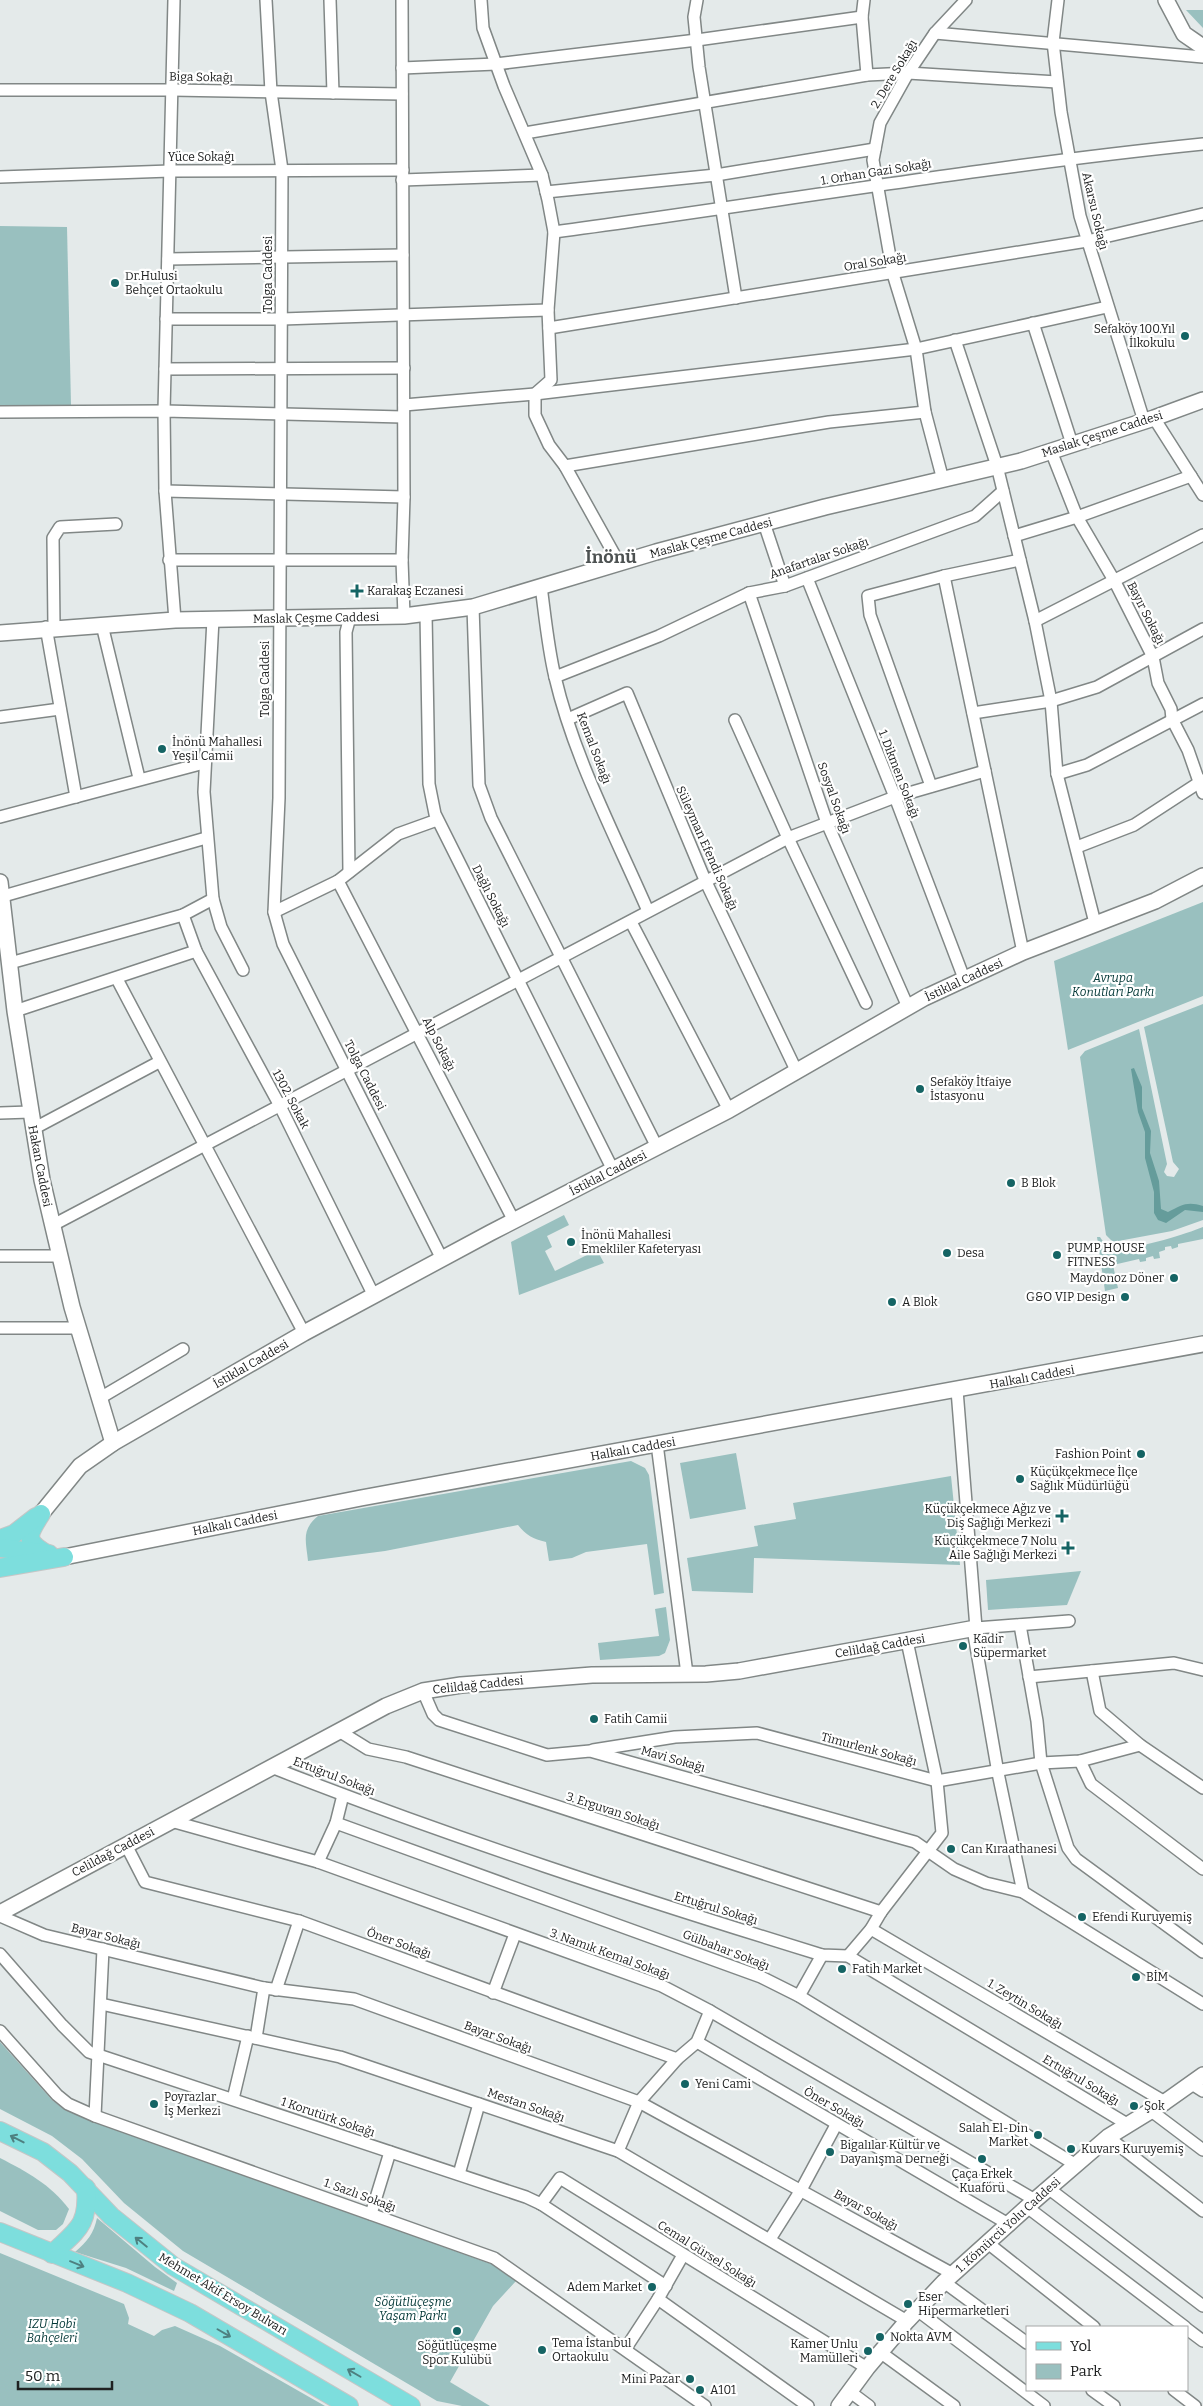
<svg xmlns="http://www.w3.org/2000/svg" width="1203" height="2406" viewBox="0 0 1203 2406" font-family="Bitter,serif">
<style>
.green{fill:#99c0bf}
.water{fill:#659c9b}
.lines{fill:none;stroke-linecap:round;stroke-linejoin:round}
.street-casing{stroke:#818786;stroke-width:14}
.secondary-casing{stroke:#818786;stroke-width:18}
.primary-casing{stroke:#c5c6c6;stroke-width:20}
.street{stroke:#fff;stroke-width:11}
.secondary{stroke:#fff;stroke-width:15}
.primary{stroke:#7ddedd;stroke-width:18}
.oneway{stroke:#4e8080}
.poi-dot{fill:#156464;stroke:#fff;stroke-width:2}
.labels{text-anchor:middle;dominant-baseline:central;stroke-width:4.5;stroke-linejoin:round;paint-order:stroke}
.street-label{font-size:12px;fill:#202222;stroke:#fff}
.poi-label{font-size:12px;fill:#202222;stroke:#fff;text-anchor:start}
.park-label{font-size:12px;font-style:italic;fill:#003635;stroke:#fff}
.district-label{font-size:18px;font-weight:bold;fill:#4d5252;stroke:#fff}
</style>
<rect width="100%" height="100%" fill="#e4eaea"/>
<!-- green -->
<g class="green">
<polygon points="1186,10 1203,10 1203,28"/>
<polygon points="0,226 67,227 71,405 0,411"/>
<polygon points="1203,902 1203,996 1068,1050 1054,961"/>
<polygon points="1203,1004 1203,1220 1172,1231 1113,1242 1106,1235 1080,1057 1085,1051 1139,1029 1167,1164 1164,1172 1167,1176 1174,1177 1179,1169 1173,1162 1144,1027"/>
<polygon points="564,1215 569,1225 547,1236 552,1247 545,1251 555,1271 597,1250 604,1263 519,1295 511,1242"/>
<path d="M1203,1227V1239L1178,1244V1247L1172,1249L1171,1246L1165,1247V1250L1159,1252L1160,1258L1154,1259L1153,1256L1146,1258V1261L1140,1262L1139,1259L1113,1265L1118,1288L1105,1291L1097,1237H1100L1106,1246C1125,1254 1183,1235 1203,1227Z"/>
<polygon points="736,1453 746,1509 690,1519 680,1463"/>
<path d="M631,1461L645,1468L649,1475L664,1593L654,1595L647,1544L586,1552L572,1558L549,1561L546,1542C533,1539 526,1535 518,1525L385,1551L308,1561C306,1541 301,1530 318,1516Z"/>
<polygon points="951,1476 960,1565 754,1558 753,1593 692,1591 687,1558 758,1546 754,1526 796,1519 793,1503"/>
<polygon points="1081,1571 1067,1605 988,1610 986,1580"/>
<polygon points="666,1607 670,1640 665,1653 659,1656 600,1660 598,1643 659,1636 655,1609"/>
<polygon points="0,2042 52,2100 65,2110 491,2264 516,2281 493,2306 450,2382 490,2406 462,2406 437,2401 183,2251 124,2203 82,2159 52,2136 0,2109"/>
<path d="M0,2158C27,2172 50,2184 69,2209L63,2224L56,2230H38L0,2211Z"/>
<path d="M97,2218L155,2267L177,2283L174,2291L126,2268L75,2252C87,2242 94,2233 97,2218Z"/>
<polygon points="0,2253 124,2304 129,2318 128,2324 154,2336 162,2330 175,2326 220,2346 325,2406 0,2406"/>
</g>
<!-- water -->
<path class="water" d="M1134,1068L1142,1087V1108L1151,1131L1150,1153L1159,1181L1161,1209L1168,1212C1182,1205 1187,1201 1203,1206V1212L1185,1210L1166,1223L1158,1220L1154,1213V1192L1145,1158V1132L1138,1112L1131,1069Z"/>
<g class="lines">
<defs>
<g id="street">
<polyline points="174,0 164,411 165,491 175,620"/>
<polyline points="266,0 271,92 282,170 279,798 274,912 283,944 442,1259"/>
<polyline points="330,0 333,93"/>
<polyline points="402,0 404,497 402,560 404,616"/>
<polyline points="481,0 483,28 504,86 542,175 548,200 554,232 548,310 551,380 535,394 535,415 549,445 565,466 619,563"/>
<polyline points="697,0 694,17 699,67 736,298"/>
<polyline points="864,0 862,17 867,75"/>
<polyline points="1058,0 1053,42 1061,112 1080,216 1144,421"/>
<polyline points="935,33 1203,57"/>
<polyline points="402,68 496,64 697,40 862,17"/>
<polyline points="0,90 172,90 402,94"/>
<polyline points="525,133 867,75 908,73 1057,82"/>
<polyline points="0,177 170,171 403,170"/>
<polyline points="402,180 542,175"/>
<polyline points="546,192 716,175 875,149"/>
<path d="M554,232C770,203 986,166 1203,144"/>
<polyline points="168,259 403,255"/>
<polyline points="166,319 282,319 548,310"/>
<polyline points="1033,323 1072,444"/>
<polyline points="549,328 1087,241 1203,214"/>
<polyline points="955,340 997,466 1035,621 1051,701 1057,774 1095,923"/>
<polyline points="165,369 404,368"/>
<polyline points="404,405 535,394 916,349 1107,307"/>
<polyline points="0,412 164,411 403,417"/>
<polyline points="1154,418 1203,495"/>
<polyline points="1051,451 1077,517 1115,582 1153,657 1158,683 1171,709 1172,719 1188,750 1203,793"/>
<polyline points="565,466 829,422 925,412"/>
<polyline points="943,480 925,412 916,349 893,274 873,160 880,123 908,73 935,33 966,0"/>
<polyline points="165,491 404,497"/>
<polyline points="764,523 785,586"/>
<polyline points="1014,536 1077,517 1191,476"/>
<polyline points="169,560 402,560"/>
<polyline points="944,576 1023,952"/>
<polyline points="807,578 895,797 965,981"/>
<path d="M541,586C545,616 548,648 555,677C574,758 615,835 648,911"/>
<polyline points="749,593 827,823 908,1007"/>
<polyline points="473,607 479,785 491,818 657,1147"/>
<polyline points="426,614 429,784 435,814 613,1170"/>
<polyline points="1035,621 1203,535"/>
<polyline points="102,625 139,778"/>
<polyline points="46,627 76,797"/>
<polyline points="54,627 53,538 60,527 116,524"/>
<polyline points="555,677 659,636 749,593 785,586 975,516 1003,491"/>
<polyline points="973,713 1051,701 1097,687 1203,629"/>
<polyline points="0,717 60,709"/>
<polyline points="568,719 627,693 705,880 796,1070"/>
<polyline points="735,720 788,838 866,1003"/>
<polyline points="1057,774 1087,765 1203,704"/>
<polyline points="931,786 870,615 868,596 944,576 1020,560"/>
<polyline points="0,817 204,763"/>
<polyline points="1077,847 1134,825 1203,780"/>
<polyline points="349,872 346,632 350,617"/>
<polyline points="338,881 514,1221"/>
<polyline points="0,897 206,838"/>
<polyline points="213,899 221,927 243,970"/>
<polyline points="274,912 338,881 398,834 437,820"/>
<polyline points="183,915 196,951 280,1106 374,1296"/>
<polyline points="631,922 729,1110"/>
<polyline points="10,963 183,915 213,899 204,792 213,619"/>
<polyline points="117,979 304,1333"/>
<polyline points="15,1011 196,951"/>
<polyline points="0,1113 30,1112"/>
<polyline points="33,1129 159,1062"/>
<polyline points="53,1225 788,838 895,797 985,771"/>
<polyline points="0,1256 59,1256"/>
<polyline points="0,1328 78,1328"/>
<polyline points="957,1390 976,1628 1069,1621"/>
<polyline points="100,1398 183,1349"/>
<polyline points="657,1444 687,1674"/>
<polyline points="1020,1625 1037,1721 1041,1763 1068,1848 1076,1859 1203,1952"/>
<polyline points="973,1629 998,1773 1023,1892"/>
<polyline points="1092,1671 1100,1711 1140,1745 1203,1788"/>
<polyline points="1029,1677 1174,1663 1203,1670"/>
<polyline points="423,1691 433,1714 439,1720 547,1755 590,1751 915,1842 954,1869 986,1883 1023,1892 1203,2004"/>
<polyline points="339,1731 368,1749 406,1757 881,1912"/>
<polyline points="593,1750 675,1737 757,1733 937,1781 1041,1763 1080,1761 1140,1745"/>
<polyline points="1080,1761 1091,1784 1203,1869"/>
<path d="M271,1767C452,1838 637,1898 822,1955L848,1956L1127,2124"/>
<polyline points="171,1821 318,1862 662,1986 710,2011 1035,2200"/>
<polyline points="336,1823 761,1977 799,1996 1076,2165"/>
<polyline points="126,1845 145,1882 299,1921 677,2059"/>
<polyline points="318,1862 336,1823 343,1795"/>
<polyline points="0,1916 44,1935 264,1988 354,1999 639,2102 953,2274"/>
<polyline points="871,1929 1165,2102"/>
<polyline points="0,1954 62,2025 89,2052 526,2197 541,2204 666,2286"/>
<polyline points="848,1956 871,1929 881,1912 942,1833 937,1781 907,1641"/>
<polyline points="276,1990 299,1921"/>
<polyline points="493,1993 515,1934"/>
<polyline points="799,1996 822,1955"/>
<polyline points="101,2004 340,2057 618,2151 907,2321"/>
<polyline points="0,2031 57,2095 68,2104 95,2116 494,2258 705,2406"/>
<polyline points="256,2038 264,1988"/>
<polyline points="697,2042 1010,2225"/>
<polyline points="1192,2084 1203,2091"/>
<polyline points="233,2099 248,2036"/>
<polyline points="1150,2110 1203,2150"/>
<polyline points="95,2116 103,1949"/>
<polyline points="1108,2137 1203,2211"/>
<polyline points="618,2151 639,2102 677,2059 697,2042 710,2011"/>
<polyline points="459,2174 479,2104"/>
<polyline points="1048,2188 1203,2306"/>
<polyline points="541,2204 560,2178 867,2368"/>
<polyline points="1027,2207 1185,2327"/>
<polyline points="371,2214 390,2152"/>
<polyline points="770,2239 801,2190 836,2125"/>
<polyline points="989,2244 1094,2327"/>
<polyline points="944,2282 1027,2343"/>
<polyline points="658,2299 808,2406"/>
<polyline points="917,2310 1044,2406"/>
<polyline points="1187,2329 1203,2341"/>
<polyline points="626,2348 658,2299 683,2255"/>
<polyline points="880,2352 954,2406"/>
<polyline points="1092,2390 1114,2406"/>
<polyline points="1174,2390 1195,2406"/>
<polyline points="849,2391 869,2406"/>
</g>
<g id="secondary">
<polyline points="1166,0 1184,34 1203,47"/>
<polyline points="0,633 175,620 404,616 473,607 656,552 825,507 1021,461 1154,418 1203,400"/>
<polyline points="0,882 15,1011 42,1180 72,1307 113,1443"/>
<polyline points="41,1514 80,1466 113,1443 304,1333 490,1233 729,1110 924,998 1023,952 1155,901 1203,876"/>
<polyline points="64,1557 361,1498 1203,1344"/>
<polyline points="0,1913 386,1706 423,1691 461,1685 592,1675 706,1674 739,1671 976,1628"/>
<polyline points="839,2406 867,2368 907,2321 944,2282 1035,2200 1108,2137 1165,2102 1203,2075"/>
</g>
<g id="primary">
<path d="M41,1514C29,1533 23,1540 45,1553"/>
<polyline points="0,1539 14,1534 36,1517"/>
<polyline points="0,1548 49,1554"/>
<polyline points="0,1568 64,1557"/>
<polyline points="0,2131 43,2152 70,2173 111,2216 173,2266 411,2406"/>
<polyline points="0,2232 127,2283 190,2313 349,2406"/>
<path d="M52,2254C77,2230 89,2226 86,2188"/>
</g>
</defs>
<!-- street casing -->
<use href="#street" class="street-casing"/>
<!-- secondary casing -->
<use href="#secondary" class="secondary-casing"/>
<!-- primary casing -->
<use href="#primary" class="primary-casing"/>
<!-- street -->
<use href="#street" class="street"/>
<!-- secondary -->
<use href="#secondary" class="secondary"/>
<!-- primary -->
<use href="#primary" class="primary"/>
</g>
<!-- one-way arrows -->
<defs><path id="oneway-shaft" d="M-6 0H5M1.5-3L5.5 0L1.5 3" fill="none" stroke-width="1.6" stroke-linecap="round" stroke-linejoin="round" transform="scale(1.25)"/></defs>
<g class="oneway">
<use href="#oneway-shaft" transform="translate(17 2139) rotate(-153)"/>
<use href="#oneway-shaft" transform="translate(141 2242) rotate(-141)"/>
<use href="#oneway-shaft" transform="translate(77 2264) rotate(22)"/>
<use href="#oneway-shaft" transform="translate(224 2333) rotate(30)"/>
<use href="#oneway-shaft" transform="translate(354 2373) rotate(-150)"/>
</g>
<!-- markers -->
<g class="poi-dot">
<circle cx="115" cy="283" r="5"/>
<circle cx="1185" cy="336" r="5"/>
<path d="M354.5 583.5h5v5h5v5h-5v5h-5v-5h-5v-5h5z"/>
<circle cx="162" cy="749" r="5"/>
<circle cx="920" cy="1089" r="5"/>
<circle cx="1011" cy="1183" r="5"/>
<circle cx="571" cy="1242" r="5"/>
<circle cx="947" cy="1253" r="5"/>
<circle cx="1057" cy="1255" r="5"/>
<circle cx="1174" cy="1278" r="5"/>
<circle cx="1125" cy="1297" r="5"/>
<circle cx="892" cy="1302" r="5"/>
<circle cx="1141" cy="1454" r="5"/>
<circle cx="1020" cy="1479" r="5"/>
<path d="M1059.5 1508.5h5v5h5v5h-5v5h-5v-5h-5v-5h5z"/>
<path d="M1065.5 1540.5h5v5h5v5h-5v5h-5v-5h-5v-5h5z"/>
<circle cx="963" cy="1646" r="5"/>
<circle cx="594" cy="1719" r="5"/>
<circle cx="951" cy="1849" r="5"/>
<circle cx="1082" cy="1917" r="5"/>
<circle cx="842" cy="1969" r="5"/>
<circle cx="1136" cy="1977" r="5"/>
<circle cx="685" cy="2084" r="5"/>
<circle cx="154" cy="2104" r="5"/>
<circle cx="1134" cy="2106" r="5"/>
<circle cx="1038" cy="2135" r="5"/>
<circle cx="1071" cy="2149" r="5"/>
<circle cx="830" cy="2152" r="5"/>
<circle cx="982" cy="2159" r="5"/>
<circle cx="652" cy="2287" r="5"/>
<circle cx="908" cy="2304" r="5"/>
<circle cx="457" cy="2331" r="5"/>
<circle cx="880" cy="2337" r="5"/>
<circle cx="542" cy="2350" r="5"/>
<circle cx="868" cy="2351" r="5"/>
<circle cx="690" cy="2379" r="5"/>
<circle cx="700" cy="2390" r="5"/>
</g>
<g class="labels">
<!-- street labels -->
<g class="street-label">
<text transform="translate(894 74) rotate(-59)">2. Dere Sokağı</text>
<text transform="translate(201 77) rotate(1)">Biga Sokağı</text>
<text x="201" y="157">Yüce Sokağı</text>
<text transform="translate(876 172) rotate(-9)">1. Orhan Gazi Sokağı</text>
<text transform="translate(1095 211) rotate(77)">Akarsu Sokağı</text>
<text transform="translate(875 262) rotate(-9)">Oral Sokağı</text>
<text transform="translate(268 274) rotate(-90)">Tolga Caddesi</text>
<text transform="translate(1102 434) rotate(-18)">Maslak Çeşme Caddesi</text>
<text transform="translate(711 538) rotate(-15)">Maslak Çeşme Caddesi</text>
<text transform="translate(819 558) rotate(-19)">Anafartalar Sokağı</text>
<text transform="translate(1146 613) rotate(63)">Bayır Sokağı</text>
<text transform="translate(316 618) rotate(-1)">Maslak Çeşme Caddesi</text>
<text transform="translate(265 679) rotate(-90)">Tolga Caddesi</text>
<text transform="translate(594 748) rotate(69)">Kemal Sokağı</text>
<text transform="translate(899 774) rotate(69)">1. Dikmen Sokağı</text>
<text transform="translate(834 798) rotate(70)">Sosyal Sokağı</text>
<text transform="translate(707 848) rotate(66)">Süleyman Efendi Sokağı</text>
<text transform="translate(491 896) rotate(63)">Dağlı Sokağı</text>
<text transform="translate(964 980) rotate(-25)">İstiklal Caddesi</text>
<text transform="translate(439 1044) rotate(63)">Alp Sokağı</text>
<text transform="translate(365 1075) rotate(63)">Tolga Caddesi</text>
<text transform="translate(291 1099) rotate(62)">1302. Sokak</text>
<text transform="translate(40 1166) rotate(79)">Hakan Caddesi</text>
<text transform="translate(608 1173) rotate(-27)">İstiklal Caddesi</text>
<text transform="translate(251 1364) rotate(-30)">İstiklal Caddesi</text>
<text transform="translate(1032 1377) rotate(-10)">Halkalı Caddesi</text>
<text transform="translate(633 1449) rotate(-10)">Halkalı Caddesi</text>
<text transform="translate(235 1523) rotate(-11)">Halkalı Caddesi</text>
<text transform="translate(880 1646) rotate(-10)">Celildağ Caddesi</text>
<text transform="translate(478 1685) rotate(-6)">Celildağ Caddesi</text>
<text transform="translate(869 1749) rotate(15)">Timurlenk Sokağı</text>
<text transform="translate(673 1759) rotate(16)">Mavi Sokağı</text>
<text transform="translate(334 1776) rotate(21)">Ertuğrul Sokağı</text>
<text transform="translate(613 1811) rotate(18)">3. Erguvan Sokağı</text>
<text transform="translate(113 1852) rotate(-28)">Celildağ Caddesi</text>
<text transform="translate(716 1908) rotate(17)">Ertuğrul Sokağı</text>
<text transform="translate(106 1936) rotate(14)">Bayar Sokağı</text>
<text transform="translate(399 1943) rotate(20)">Öner Sokağı</text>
<text transform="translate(726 1950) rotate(21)">Gülbahar Sokağı</text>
<text transform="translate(610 1954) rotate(20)">3. Namık Kemal Sokağı</text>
<text transform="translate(1025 2004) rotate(31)">1. Zeytin Sokağı</text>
<text transform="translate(498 2037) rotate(20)">Bayar Sokağı</text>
<text transform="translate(1081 2080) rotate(31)">Ertuğrul Sokağı</text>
<text transform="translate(526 2105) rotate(19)">Mestan Sokağı</text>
<text transform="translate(834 2107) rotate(30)">Öner Sokağı</text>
<text transform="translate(328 2117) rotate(19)">1 Korutürk Sokağı</text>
<text transform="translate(360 2195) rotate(20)">1. Sazlı Sokağı</text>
<text transform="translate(866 2210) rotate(29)">Bayar Sokağı</text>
<text transform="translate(1008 2225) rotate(-42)">1. Kömürcü Yolu Caddesi</text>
<text transform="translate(707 2254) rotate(32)">Cemal Gürsel Sokağı</text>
<text transform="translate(223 2294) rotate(31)">Mehmet Akif Ersoy Bulvarı</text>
</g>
<!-- poi labels -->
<g class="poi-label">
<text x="125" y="276">Dr.Hulusi<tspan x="125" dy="14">Behçet Ortaokulu</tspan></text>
<text x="1175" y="329" text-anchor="end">Sefaköy 100.Yıl<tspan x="1175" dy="14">İlkokulu</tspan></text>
<text x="367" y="591">Karakaş Eczanesi</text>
<text x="172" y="742">İnönü Mahallesi<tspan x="172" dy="14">Yeşil Camii</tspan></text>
<text x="930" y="1082">Sefaköy İtfaiye<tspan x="930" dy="14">İstasyonu</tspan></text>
<text x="1021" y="1183">B Blok</text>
<text x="581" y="1235">İnönü Mahallesi<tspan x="581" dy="14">Emekliler Kafeteryası</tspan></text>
<text x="1067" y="1248">PUMP HOUSE<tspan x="1067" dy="14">FITNESS</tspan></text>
<text x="957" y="1253">Desa</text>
<text x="1164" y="1278" text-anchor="end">Maydonoz Döner</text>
<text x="1115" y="1297" text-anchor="end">G&amp;O VIP Design</text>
<text x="902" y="1302">A Blok</text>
<text x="1131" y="1454" text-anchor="end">Fashion Point</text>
<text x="1030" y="1472">Küçükçekmece İlçe<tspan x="1030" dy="14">Sağlık Müdürlüğü</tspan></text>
<text x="1051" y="1509" text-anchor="end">Küçükçekmece Ağız ve<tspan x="1051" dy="14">Diş Sağlığı Merkezi</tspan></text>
<text x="1057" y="1541" text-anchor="end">Küçükçekmece 7 Nolu<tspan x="1057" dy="14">Aile Sağlığı Merkezi</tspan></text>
<text x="973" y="1639">Kadir<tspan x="973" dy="14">Süpermarket</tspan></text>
<text x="604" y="1719">Fatih Camii</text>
<text x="961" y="1849">Can Kıraathanesi</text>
<text x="1092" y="1917">Efendi Kuruyemiş</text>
<text x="852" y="1969">Fatih Market</text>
<text x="1146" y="1977">BİM</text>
<text x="695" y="2084">Yeni Cami</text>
<text x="164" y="2097">Poyrazlar<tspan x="164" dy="14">İş Merkezi</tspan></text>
<text x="1144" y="2106">Şok</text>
<text x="1028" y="2128" text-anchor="end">Salah El-Din<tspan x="1028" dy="14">Market</tspan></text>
<text x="840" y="2145">Bigalılar Kültür ve<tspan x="840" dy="14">Dayanışma Derneği</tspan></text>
<text x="1081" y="2149">Kuvars Kuruyemiş</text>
<text x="982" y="2174" text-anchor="middle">Çaça Erkek<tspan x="982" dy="14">Kuaförü</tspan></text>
<text x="642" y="2287" text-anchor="end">Adem Market</text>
<text x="918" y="2297">Eser<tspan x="918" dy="14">Hipermarketleri</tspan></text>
<text x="890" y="2337">Nokta AVM</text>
<text x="552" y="2343">Tema İstanbul<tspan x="552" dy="14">Ortaokulu</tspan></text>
<text x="858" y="2344" text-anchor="end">Kamer Unlu<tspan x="858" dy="14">Mamülleri</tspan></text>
<text x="457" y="2346" text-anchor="middle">Söğütlüçeşme<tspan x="457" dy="14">Spor Kulübü</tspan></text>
<text x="680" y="2379" text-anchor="end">Mini Pazar</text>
<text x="710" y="2390">A101</text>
</g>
<!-- park labels -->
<g class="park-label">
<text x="1113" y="978">Avrupa<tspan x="1113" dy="14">Konutları Parkı</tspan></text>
<text x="413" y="2302">Söğütlüçeşme<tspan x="413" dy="14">Yaşam Parkı</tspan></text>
<text x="52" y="2324">IZU Hobi<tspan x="52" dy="14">Bahçeleri</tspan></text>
</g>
<!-- district labels -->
<g class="district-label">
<text x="611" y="557">İnönü</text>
</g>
</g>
<!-- legend -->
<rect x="1026" y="2326" width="162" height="65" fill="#ffffff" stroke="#a6a7a7"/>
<rect x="1036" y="2342" width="25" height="8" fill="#7ddedd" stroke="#a6a7a7"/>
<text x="1070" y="2351" font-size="15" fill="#202222">Yol</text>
<rect x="1036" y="2364" width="25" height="15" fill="#99c0bf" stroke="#a6a7a7"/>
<text x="1070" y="2376" font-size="15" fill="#202222">Park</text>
<!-- scale -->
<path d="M18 2381v8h94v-8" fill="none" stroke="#202222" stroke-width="2.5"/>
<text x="25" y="2381" font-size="15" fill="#202222" stroke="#ffffff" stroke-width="4" paint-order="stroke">50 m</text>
</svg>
